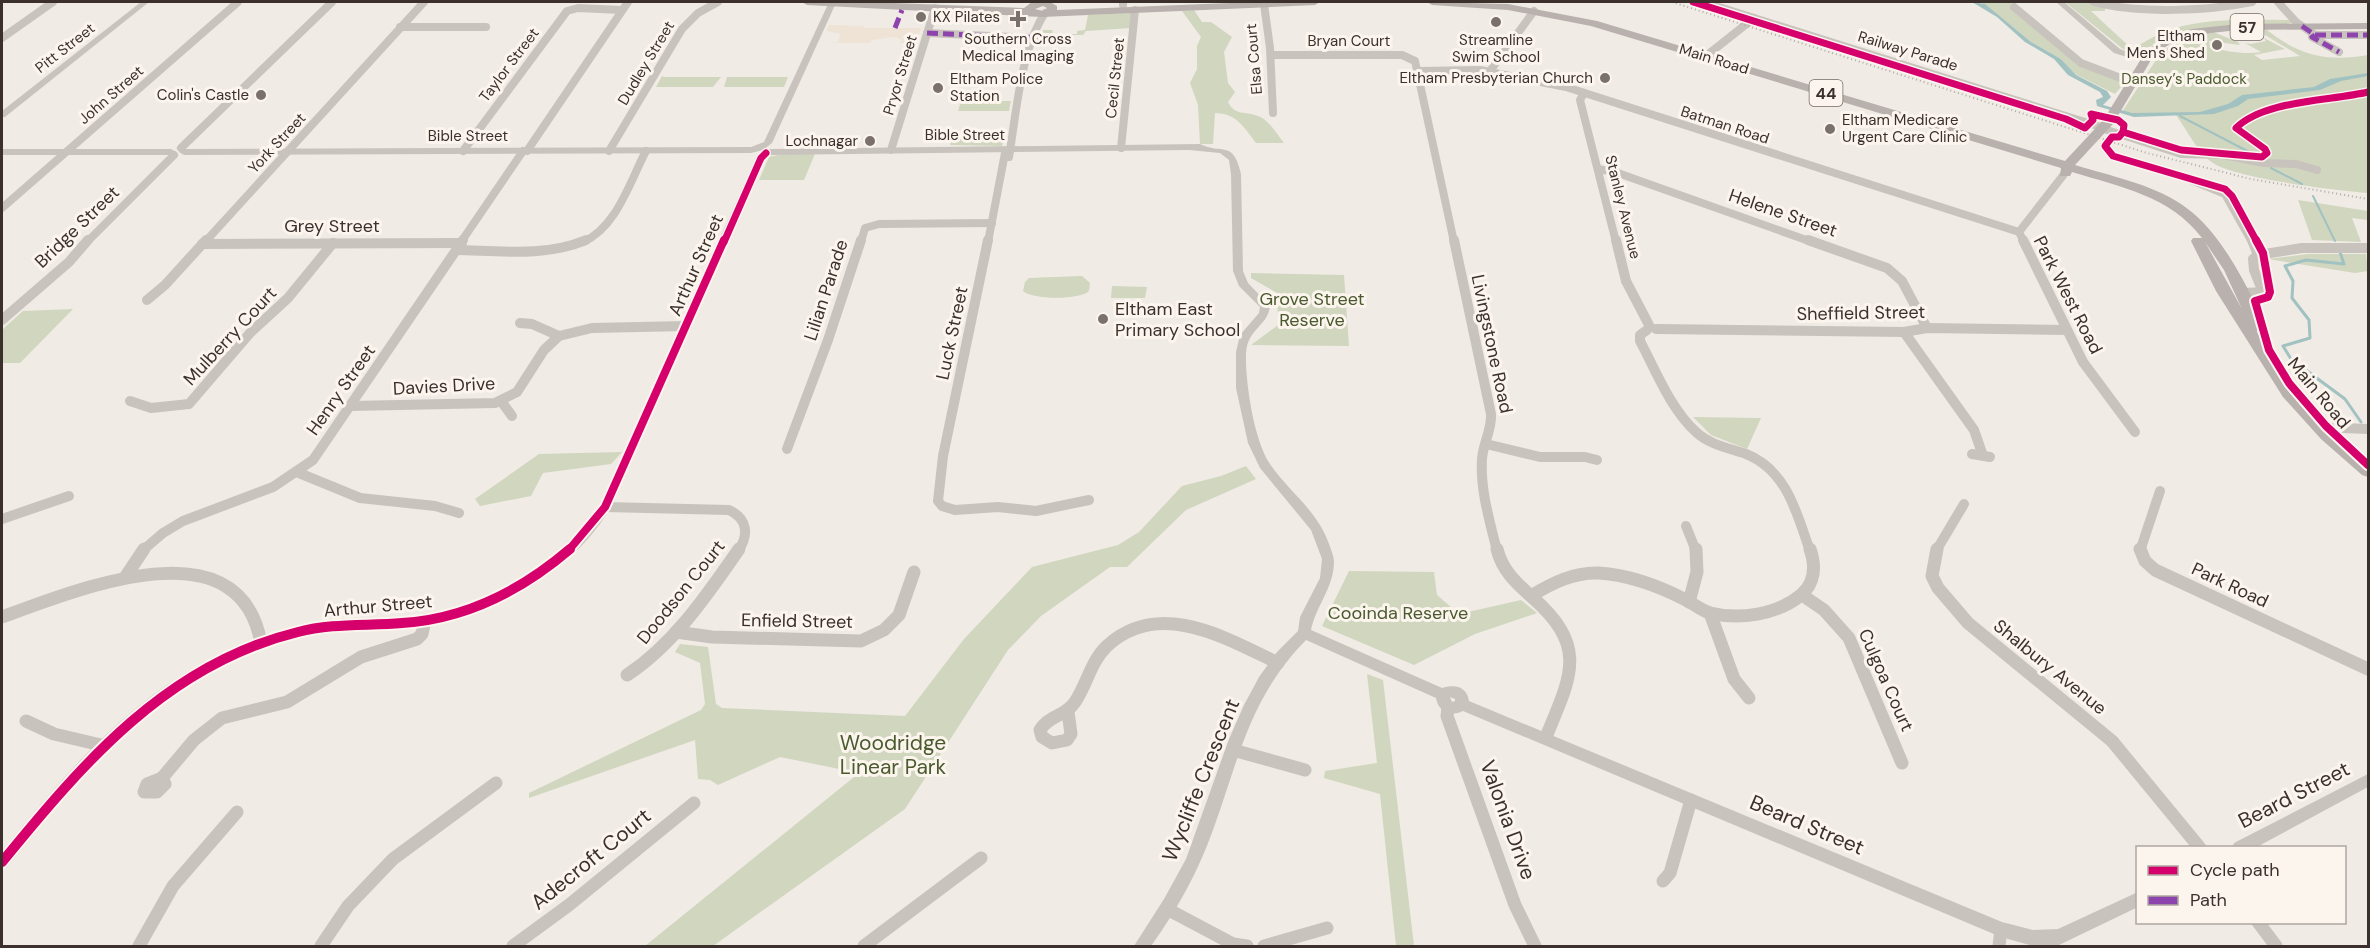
<svg xmlns="http://www.w3.org/2000/svg" width="2370" height="948" viewBox="0 0 2370 948" font-family="'DM Sans',sans-serif">
<style>
.green{fill:#d1d6bf}
.plaza{fill:#eee3d5}
.water{fill:#a1c2c1}
.lines{fill:none;stroke-linecap:round;stroke-linejoin:round}
.stream-far1{stroke:#a1c2c1;stroke-width:2}
.stream{stroke:#a1c2c1;stroke-width:3}
.minor-far2{stroke:#c9c3be;stroke-width:8}
.minor-far1{stroke:#c9c3be;stroke-width:10}
.minor{stroke:#c9c3be;stroke-width:13}
.tertiary{fill:#c9c3be;fill-rule:evenodd}
.primary{fill:#b8b1ad;fill-rule:evenodd}
.rail{stroke:#b1aca8;stroke-width:2;stroke-dasharray:1 3;stroke-linecap:butt}
.quiet{stroke:#8e44ad;stroke-width:5;stroke-dasharray:11 5;stroke-linecap:butt}
.cycleway-far2-casing{stroke:#fbf5ee;stroke-width:10}
.cycleway-far1-casing{stroke:#fbf5ee;stroke-width:12}
.cycleway-casing{stroke:#fbf5ee;stroke-width:14}
.cycleway-far2{stroke:#d6006c;stroke-width:7}
.cycleway-far1{stroke:#d6006c;stroke-width:8}
.cycleway{stroke:#d6006c;stroke-width:10}
.poi-dot{fill:#7a716c;stroke:#fbf5ee;stroke-width:2}
.labels{text-anchor:middle;dominant-baseline:central;stroke-width:6;stroke-linejoin:round;paint-order:stroke}
.far-poi-label{font-size:15px;fill:#3b302b;stroke:#fbf5ee;text-anchor:end}
.far-street-label{font-size:15px;fill:#3b302b;stroke:#fbf5ee}
.far-park-label{font-size:15px;fill:#4a5a2e;stroke:#fbf5ee}
.shield{fill:#fbf5ee;stroke:#756b66;stroke-width:1.5}
.shield-label{font-size:16px;font-weight:bold;fill:#3b302b}
.street-label{font-size:18px;fill:#3b302b;stroke:#fbf5ee}
.park-label{font-size:18px;fill:#4a5a2e;stroke:#fbf5ee}
.poi-label{font-size:18px;fill:#3b302b;stroke:#fbf5ee;text-anchor:start}
.near-park-label{font-size:21px;fill:#4a5a2e;stroke:#fbf5ee}
.near-street-label{font-size:21px;fill:#3b302b;stroke:#fbf5ee}
</style>
<rect width="100%" height="100%" fill="#f0ebe5"/>
<!-- green -->
<g class="green">
<polygon points="1981,2 2011,2 2012,7 2082,66 2119,80 2121,87 2115,94 2075,74 2061,59 2031,42"/>
<path d="M2065,2H2091L2105,7V11H2091L2132,49C2141,44 2151,38 2161,33C2199,17 2250,20 2290,20L2292,23C2258,33 2213,23 2177,33C2158,38 2143,59 2123,49Z"/>
<path d="M1194,10L1202,22H1211L1232,37L1224,52L1228,83L1235,92L1228,102C1235,116 1245,111 1258,116C1268,119 1276,133 1284,143H1256C1244,127 1236,113 1215,113L1213,144H1200L1198,105L1190,83L1197,69V46L1201,37L1182,11Z"/>
<polygon points="1131,13 1131,28 1086,31 1083,35 1042,35 1043,30 1052,30 1053,34 1077,34 1077,31 1085,30 1088,15"/>
<path d="M2266,29C2299,56 2327,62 2368,55V193C2335,190 2238,179 2213,163C2198,153 2187,130 2176,115H2137L2122,112L2156,60L2173,42L2192,34L2213,32L2238,42L2240,45L2209,41L2210,48C2228,51 2244,55 2261,52L2245,43L2251,44L2266,41L2264,38L2285,49L2254,55L2262,60L2300,56L2265,35L2264,31Z"/>
<polygon points="662,76 664,77 721,77 713,87 656,87"/>
<polygon points="727,77 788,77 784,87 724,87"/>
<polygon points="961,101 1011,101 1009,111 958,111"/>
<polygon points="953,133 1005,133 1002,146 950,145"/>
<polygon points="782,154 815,154 804,180 759,180 769,157"/>
<polygon points="2298,200 2368,211 2368,220 2352,218 2361,242 2312,240"/>
<polygon points="2308,254 2366,254 2368,271 2355,273 2268,259"/>
<polygon points="1251,273 1344,275 1349,346 1251,345 1278,325 1277,293 1251,278"/>
<path d="M1082,276L1090,283L1089,291C1081,300 1032,300 1023,291L1025,282L1029,278Z"/>
<polygon points="1112,286 1147,287 1145,298 1111,298"/>
<polygon points="73,309 20,363 2,363 2,330 23,311"/>
<polygon points="1693,417 1760,418 1761,418 1747,449 1711,435"/>
<polygon points="622,452 611,464 543,473 531,496 480,506 475,499 539,454"/>
<polygon points="1246,466 1256,479 1186,510 1127,567 1110,567 1041,616 1008,650 905,809 713,946 645,946 859,773 780,757 718,785 710,780 698,779 695,740 529,798 529,793 701,710 705,704 700,663 675,652 680,644 708,647 716,704 722,708 905,716 964,639 1032,567 1118,545 1139,532 1182,486 1221,476"/>
<polygon points="1349,571 1434,572 1437,595 1459,614 1521,600 1537,613 1475,634 1414,665 1322,626"/>
<polygon points="1367,674 1383,680 1414,946 1396,946 1380,794 1324,778 1325,771 1377,763"/>
</g>
<!-- plaza -->
<polygon class="plaza" points="829,25 864,26 863,28 921,28 919,34 901,36 904,40 904,43 899,43 903,40 895,37 872,40 870,43 832,43 838,42 841,34 826,31"/>
<!-- water -->
<polygon class="water" points="1972,2 1985,4 2031,42 2061,59 2076,75 2107,91 2111,97 2103,105 2132,113 2200,112 2228,104 2242,95 2314,87 2330,79 2368,73 2368,76 2341,81 2320,90 2248,99 2238,106 2214,114 2134,117 2097,106 2096,100 2103,97 2100,92 2068,75 2054,59 2025,42 1997,17"/>
<g class="lines">
<!-- stream-far1 -->
<g class="stream-far1">
<polyline points="2180,116 2255,155"/>
<polyline points="2271,168 2302,184"/>
<polyline points="2313,196 2335,241"/>
</g>
<!-- stream -->
<polyline class="stream" points="2340,252 2344,264 2306,260 2285,266 2293,281 2292,298 2309,320 2310,338 2283,346 2291,359 2345,399 2361,422"/>
<!-- minor-far2 -->
<g class="minor-far2">
<polyline points="1123,2 1123,5"/>
<polyline points="1703,2 2104,128"/>
<path d="M2094,2C2138,14 2207,11 2252,2"/>
<polyline points="2278,2 2296,22 2315,35"/>
<polyline points="1264,4 1270,48 1273,113"/>
<polyline points="2014,7 2081,63 2134,83"/>
<polyline points="400,27 486,27"/>
<polyline points="927,33 1034,38"/>
<polyline points="2315,35 2368,35"/>
<polyline points="2315,35 2312,37 2339,52"/>
<polyline points="2,38 53,2"/>
<polyline points="1271,55 1402,55 1415,61 1454,242"/>
<polyline points="1706,56 1754,18"/>
<polyline points="1418,71 1480,70 1566,87 2019,232"/>
<polyline points="1490,71 1534,11"/>
<polyline points="1584,93 1580,100 1616,242"/>
<polyline points="2104,129 2181,154 2223,155 2264,163 2296,164 2317,170"/>
<polyline points="181,148 332,2"/>
<polyline points="1121,148 1135,10"/>
<polyline points="891,150 935,8"/>
<polyline points="463,151 567,11 578,8 621,10"/>
<polyline points="527,151 628,2"/>
<polyline points="609,151 682,29 698,13 718,2"/>
<path d="M1009,157C1016,115 1021,48 1045,13"/>
<polyline points="1598,169 1615,172 1812,242"/>
<polyline points="2184,177 2225,194 2252,242"/>
<polyline points="2,208 238,2"/>
<polyline points="87,242 174,155"/>
<polyline points="205,242 424,2"/>
<polyline points="461,242 523,151"/>
<path d="M583,242C617,227 630,181 646,151"/>
<polyline points="861,242 865,228 879,224 992,223"/>
<polyline points="988,242 1005,153 1009,150"/>
<polyline points="2024,242 2019,232 2065,173"/>
</g>
<!-- minor-far1 -->
<g class="minor-far1">
<polyline points="988,240 943,456 938,501 942,506 955,510 998,507 1036,511 1089,500"/>
<path d="M1454,240L1491,414C1492,430 1483,443 1482,459C1480,490 1490,522 1497,551"/>
<polyline points="1616,240 1626,281 1649,325"/>
<polyline points="1808,240 1887,268 1902,281 1927,328"/>
<polyline points="2023,240 2083,362 2135,432"/>
<polyline points="2252,240 2258,255"/>
<polyline points="202,244 462,243"/>
<path d="M457,250C500,251 546,257 586,240"/>
<polyline points="2258,255 2302,248 2368,248"/>
<polyline points="2243,293 2263,292 2254,270 2253,259 2258,255"/>
<polyline points="147,300 165,285 206,240"/>
<polyline points="2,320 69,262 88,240"/>
<polyline points="520,323 532,324 559,336"/>
<polyline points="1656,329 1904,332 1927,328 2065,330"/>
<path d="M1647,330L1640,335V341C1656,371 1670,408 1696,432C1710,445 1729,448 1746,454C1787,470 1797,514 1810,551"/>
<polyline points="1904,332 1974,430 1983,456"/>
<polyline points="130,401 151,408 189,404 250,333 288,298 333,243"/>
<polyline points="501,401 512,416"/>
<polyline points="351,406 495,403 517,392 544,350 559,336 592,328 687,326"/>
<polyline points="2318,427 2368,429"/>
<polyline points="1486,444 1540,457 1585,457 1597,460"/>
<polyline points="787,449 828,340 861,240"/>
<polyline points="1972,454 1990,457"/>
<polyline points="299,473 360,498 435,506 459,513"/>
<path d="M605,507L729,510C748,519 749,535 738,551"/>
<polyline points="2,519 69,496"/>
<polyline points="1686,526 1696,551"/>
<polyline points="142,551 163,533 183,521 273,487 313,460 463,240"/>
<polyline points="1936,551 1964,504"/>
<polyline points="2140,551 2160,491"/>
</g>
<!-- minor -->
<g class="minor">
<path d="M1497,549C1502,570 1516,583 1532,597C1589,647 1571,676 1546,737"/>
<polyline points="1937,549 1932,576 1938,588 1968,623 2112,741 2200,848"/>
<polyline points="2140,549 2145,561 2155,570 2368,669"/>
<polyline points="126,576 144,549"/>
<polyline points="1802,595 1824,610 1849,638 1902,763"/>
<path d="M1531,596C1552,583 1574,572 1599,573C1629,575 1659,586 1686,600C1694,604 1701,610 1710,613C1739,620 1777,615 1801,595C1815,583 1816,566 1810,549"/>
<polyline points="1689,602 1697,572 1696,549"/>
<polyline points="1710,613 1734,679 1749,698"/>
<path d="M2,617C75,591 239,521 261,643"/>
<polyline points="676,632 712,637 861,641 884,630 899,615 914,572"/>
<path d="M627,675C674,644 707,595 739,549"/>
<polyline points="1448,707 1447,716 1515,905 1535,946"/>
<path d="M1068,712L1071,734L1067,740L1052,743L1042,737L1040,730C1048,716 1066,716 1075,702C1087,684 1091,661 1107,646C1159,598 1226,638 1278,663"/>
<polyline points="26,721 54,734 101,745"/>
<polyline points="1233,750 1305,770"/>
<polygon points="162,778 165,784 157,792 144,792 147,784"/>
<polyline points="162,778 194,740 222,718 287,702 361,657 417,639 422,634 425,620"/>
<polyline points="1663,881 1670,873 1691,800"/>
<polyline points="1167,909 1233,944 1247,946"/>
<polyline points="2258,922 2276,946"/>
<polyline points="139,946 173,886 237,812"/>
<polyline points="321,946 348,906 393,859 496,783"/>
<polyline points="513,946 569,905 694,803"/>
<polyline points="864,946 981,858"/>
<polyline points="1264,946 1327,928"/>
<polyline points="1999,946 2001,929"/>
</g>
<!-- tertiary -->
<g class="tertiary">
<polygon points="141,2 149,2 5,117 2,117 2,111"/>
<polygon points="829,2 836,3 772,143 763,150 751,153 184,155 179,152 184,149 751,147 764,142"/>
<polygon points="2056,2 2064,2 2120,49 2150,61 2146,63 2114,53"/>
<path d="M1200,144C1222,155 1233,139 1241,174L1243,271L1248,283L1270,306C1268,326 1248,328 1246,353C1245,381 1254,441 1270,464C1290,493 1317,510 1329,544C1331,550 1334,556 1334,562C1334,587 1316,606 1311,630L1442,688C1454,684 1467,686 1469,701L2002,922L2033,930L2058,929L2138,892V907L2059,945L2033,946L2001,937L1463,711C1451,717 1438,712 1436,698L1306,640C1250,697 1239,758 1213,830C1198,872 1177,910 1151,946H1134L1164,899L1186,859L1229,739L1244,705L1259,677L1277,652L1298,631L1300,617L1320,578L1322,559L1311,530L1260,468L1248,443L1236,388V352L1240,335L1259,313L1260,307L1239,286L1233,271L1231,174L1229,160L1220,153L1189,150L769,155L765,159L611,507C571,575 492,616 416,627C388,631 361,628 334,630C302,633 271,643 242,656C142,699 74,785 7,867L2,869V851C67,771 135,691 232,649C264,634 301,622 337,620C362,618 388,620 414,617C489,607 555,566 600,505L756,158L763,151L769,149ZM1450,697L1455,699V701L1452,702Z"/>
<polygon points="2,149 171,149 176,152 171,155 2,155"/>
<polygon points="2368,774 2368,787 2255,848 2232,848 2234,843"/>
</g>
<!-- primary -->
<g class="primary">
<path d="M802,2H867L1024,8L1032,2H1050L1057,6V10L1254,2H1320L1315,5L1042,17L807,5ZM1043,6L1047,8L1043,11L1035,9Z"/>
<path d="M1427,2L1508,4L1597,21L2065,161L2104,119L2146,51L2166,37L2192,29L2238,24L2368,23V29L2238,30L2193,35L2174,41L2154,55L2113,124L2075,165C2164,191 2196,194 2243,280C2251,295 2263,316 2257,332L2293,389L2333,431L2368,462V477L2362,475L2321,439L2283,397L2216,291L2191,241L2193,238H2202C2170,196 2121,187 2072,172L2070,176H2060L2061,168L1591,26L1508,10L1432,5ZM2205,242L2224,270L2242,309Z"/>
</g>
<!-- rail -->
<polyline class="rail" points="1672,2 2147,153 2251,179 2368,199"/>
<!-- quiet -->
<g class="quiet">
<polyline points="2302,26 2315,35"/>
<polyline points="895,28 902,10"/>
<polyline points="927,33 1034,38"/>
<polyline points="2315,35 2368,35"/>
<polyline points="2315,35 2312,37 2339,52"/>
</g>
<defs>
<g id="cycleway-far2">
<path d="M1693,2L2066,119L2085,128L2093,120L2091,114L2118,120L2124,125L2123,132L2181,150L2262,157L2267,153L2265,149L2236,128C2264,100 2330,101 2368,92"/>
<polyline points="2123,132 2119,137 2112,137 2105,146 2113,156 2225,189 2232,196 2257,242"/>
<polyline points="724,242 761,158 766,153"/>
</g>
<g id="cycleway-far1">
<polyline points="2256,240 2263,253 2270,292 2268,297 2255,301 2269,350 2289,383 2326,426 2368,465"/>
<polyline points="568,551 605,507 724,240"/>
</g>
<path id="cycleway" d="M2,862C83,763 167,664 298,632C332,623 367,626 402,623C465,619 522,590 570,549"/>
</defs>
<!-- cycleway-far2 casing -->
<use href="#cycleway-far2" class="cycleway-far2-casing"/>
<!-- cycleway-far1 casing -->
<use href="#cycleway-far1" class="cycleway-far1-casing"/>
<!-- cycleway casing -->
<use href="#cycleway" class="cycleway-casing"/>
<!-- cycleway-far2 -->
<use href="#cycleway-far2" class="cycleway-far2"/>
<!-- cycleway-far1 -->
<use href="#cycleway-far1" class="cycleway-far1"/>
<!-- cycleway -->
<use href="#cycleway" class="cycleway"/>
</g>
<!-- markers -->
<g class="poi-dot">
<circle cx="921" cy="17" r="6"/>
<path d="M1015 10h6v6h6v6h-6v6h-6v-6h-6v-6h6z"/>
<circle cx="1496" cy="22" r="6"/>
<circle cx="2217" cy="45" r="6"/>
<circle cx="1605" cy="78" r="6"/>
<circle cx="938" cy="88" r="6"/>
<circle cx="261" cy="95" r="6"/>
<circle cx="1830" cy="129" r="6"/>
<circle cx="870" cy="141" r="6"/>
<circle cx="1103" cy="319" r="6"/>
</g>
<g class="labels">
<!-- far-poi labels -->
<g class="far-poi-label">
<text x="933" y="17" text-anchor="start">KX Pilates</text>
<text x="2205" y="36">Eltham<tspan x="2205" dy="17">Men's Shed</tspan></text>
<text x="1018" y="39" text-anchor="middle">Southern Cross<tspan x="1018" dy="17">Medical Imaging</tspan></text>
<text x="1496" y="40" text-anchor="middle">Streamline<tspan x="1496" dy="17">Swim School</tspan></text>
<text x="1593" y="78">Eltham Presbyterian Church</text>
<text x="950" y="79" text-anchor="start">Eltham Police<tspan x="950" dy="17">Station</tspan></text>
<text x="249" y="95">Colin's Castle</text>
<text x="1842" y="120" text-anchor="start">Eltham Medicare<tspan x="1842" dy="17">Urgent Care Clinic</tspan></text>
<text x="858" y="141">Lochnagar</text>
</g>
<!-- far-street labels -->
<g class="far-street-label">
<text x="1349" y="41">Bryan Court</text>
<text transform="translate(65 48) rotate(-38)">Pitt Street</text>
<text transform="translate(1908 51) rotate(17)">Railway Parade</text>
<text transform="translate(1254 59) rotate(-95)">Elsa Court</text>
<text transform="translate(1714 59) rotate(17)">Main Road</text>
<text transform="translate(646 63) rotate(-59)">Dudley Street</text>
<text transform="translate(509 65) rotate(-53)">Taylor Street</text>
<text transform="translate(900 75) rotate(-73)">Pryor Street</text>
<text transform="translate(1115 78) rotate(-84)">Cecil Street</text>
<text transform="translate(111 95) rotate(-41)">John Street</text>
<text transform="translate(1725 125) rotate(18)">Batman Road</text>
<text x="965" y="135">Bible Street</text>
<text x="468" y="136">Bible Street</text>
<text transform="translate(277 143) rotate(-47)">York Street</text>
<text transform="translate(1623 207) rotate(76)">Stanley Avenue</text>
</g>
<!-- far-park labels -->
<g class="far-park-label">
<text x="2184" y="79">Dansey’s Paddock</text>
</g>
<!-- shield labels -->
<g class="shield">
<rect x="2230.5" y="14" width="33" height="26" rx="4.5"/>
<rect x="1809.5" y="80" width="33" height="26" rx="4.5"/>
</g>
<g class="shield-label">
<text x="2247" y="27">57</text>
<text x="1826" y="93">44</text>
</g>
<!-- street labels -->
<g class="street-label">
<text transform="translate(1783 213) rotate(19)">Helene Street</text>
<text x="332" y="226">Grey Street</text>
<text transform="translate(77 227) rotate(-44)">Bridge Street</text>
<text transform="translate(696 265) rotate(-66)">Arthur Street</text>
<text transform="translate(826 290) rotate(-72)">Lilian Parade</text>
<text transform="translate(2068 295) rotate(63)">Park West Road</text>
<text transform="translate(1861 313) rotate(-1)">Sheffield Street</text>
<text transform="translate(952 333) rotate(-78)">Luck Street</text>
<text transform="translate(230 336) rotate(-47)">Mulberry Court</text>
<text transform="translate(1492 344) rotate(78)">Livingstone Road</text>
<text transform="translate(444 386) rotate(-3)">Davies Drive</text>
<text transform="translate(341 390) rotate(-55)">Henry Street</text>
<text transform="translate(2319 393) rotate(50)">Main Road</text>
<text transform="translate(2230 585) rotate(25)">Park Road</text>
<text transform="translate(681 592) rotate(-51)">Doodson Court</text>
<text transform="translate(378 606) rotate(-5)">Arthur Street</text>
<text transform="translate(797 621) rotate(1)">Enfield Street</text>
<text transform="translate(2050 667) rotate(39)">Shalbury Avenue</text>
<text transform="translate(1886 680) rotate(66)">Culgoa Court</text>
</g>
<!-- park labels -->
<g class="park-label">
<text x="1312" y="299">Grove Street<tspan x="1312" dy="21">Reserve</tspan></text>
<text x="1398" y="613">Cooinda Reserve</text>
</g>
<!-- poi labels -->
<g class="poi-label">
<text x="1115" y="309">Eltham East<tspan x="1115" dy="21">Primary School</tspan></text>
</g>
<!-- near-park labels -->
<g class="near-park-label">
<text x="893" y="743">Woodridge<tspan x="893" dy="24">Linear Park</tspan></text>
</g>
<!-- near-street labels -->
<g class="near-street-label">
<text transform="translate(1201 780) rotate(-68)">Wycliffe Crescent</text>
<text transform="translate(2294 795) rotate(-27)">Beard Street</text>
<text transform="translate(1508 820) rotate(70)">Valonia Drive</text>
<text transform="translate(1807 825) rotate(23)">Beard Street</text>
<text transform="translate(591 859) rotate(-39)">Adecroft Court</text>
</g>
</g>
<!-- border -->
<rect width="2370" height="948" fill="none" stroke="#3b302b" stroke-width="6"/>
<!-- legend -->
<rect x="2136" y="846" width="210" height="78" fill="#fbf5ee" stroke="#aea6a0" stroke-width="1.5"/>
<rect x="2148" y="866" width="30" height="9" fill="#d6006c" stroke="#aea6a0" stroke-width="1.5"/>
<text x="2190" y="876" font-size="18" fill="#3b302b">Cycle path</text>
<rect x="2148" y="896" width="30" height="9" fill="#8e44ad" stroke="#aea6a0" stroke-width="1.5"/>
<text x="2190" y="906" font-size="18" fill="#3b302b">Path</text>
</svg>
